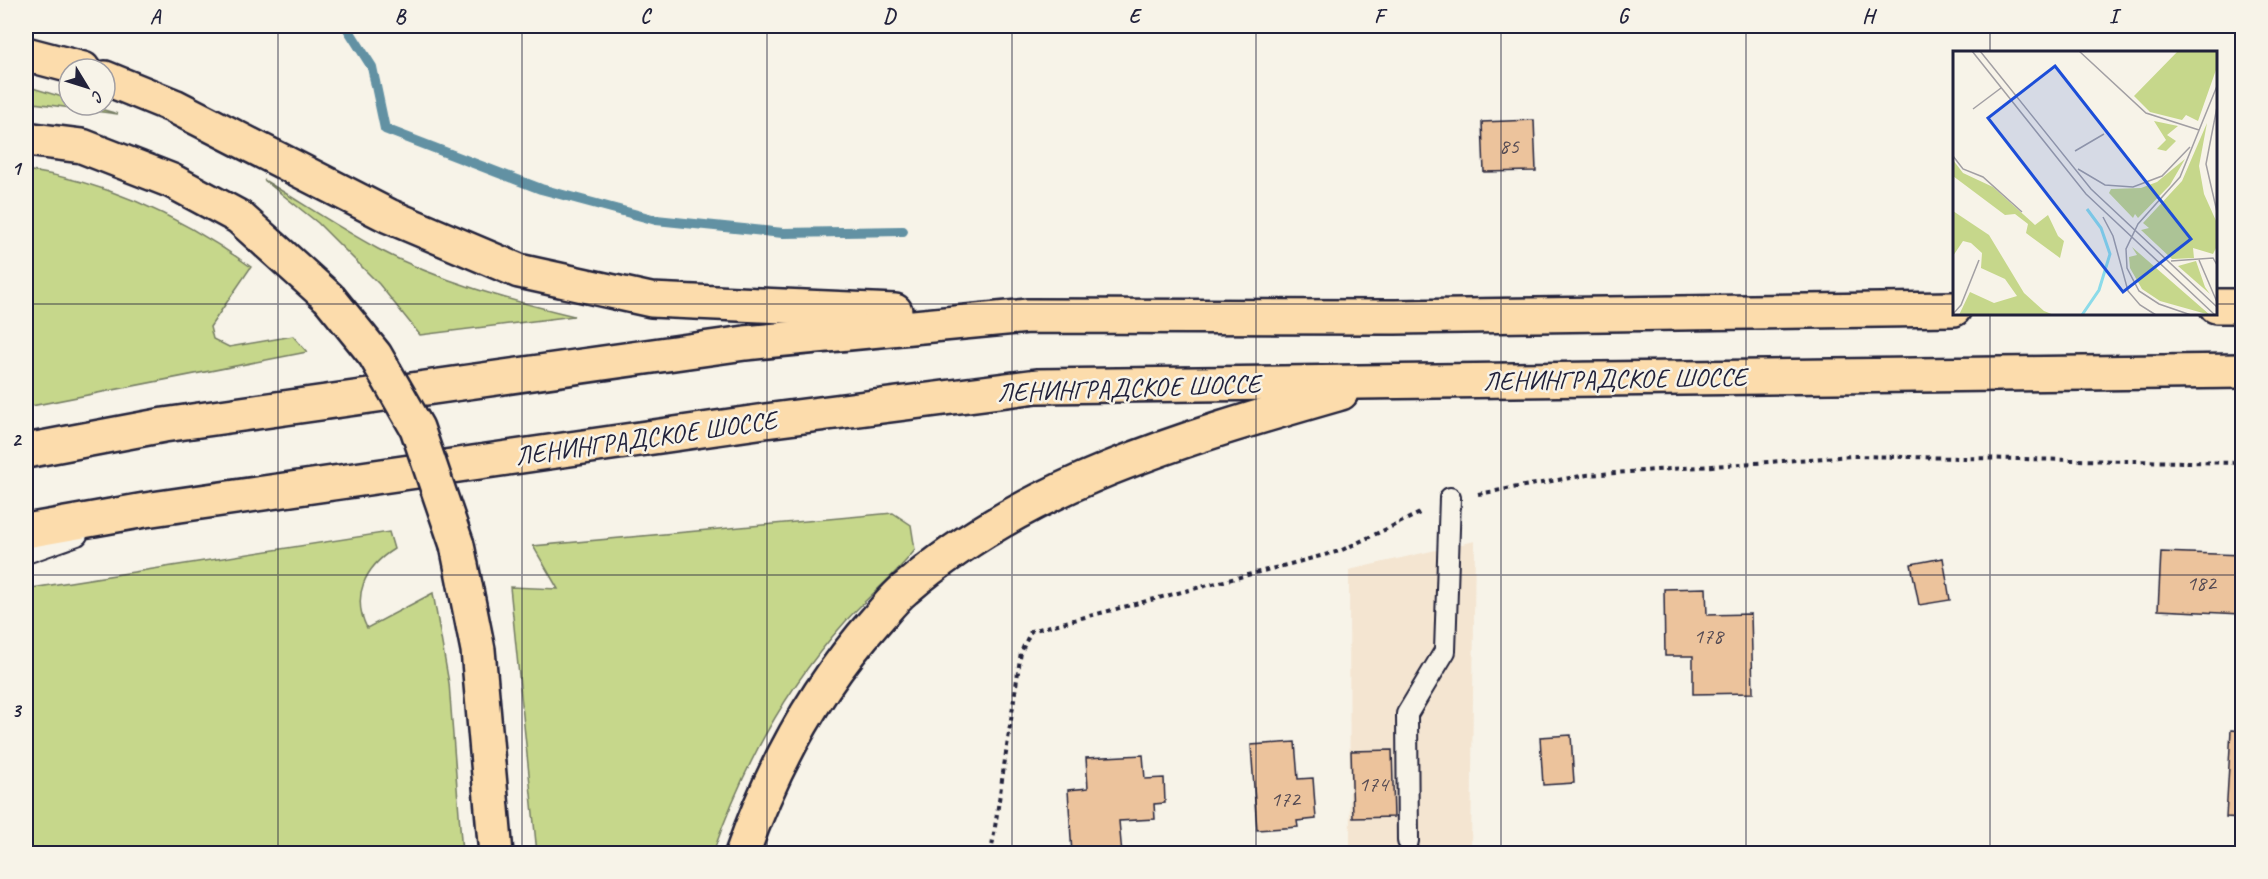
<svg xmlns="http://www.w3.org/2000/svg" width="2268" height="879" viewBox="0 0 2268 879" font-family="Caveat,sans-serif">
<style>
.built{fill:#f4e5d1}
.green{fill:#c6d78b;stroke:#747c63;stroke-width:1.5}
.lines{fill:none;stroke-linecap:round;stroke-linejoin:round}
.stream{stroke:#6291a3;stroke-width:10}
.building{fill:#ecc39c;stroke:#22223b;stroke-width:1.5}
.service-casing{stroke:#22223b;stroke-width:24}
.trunk-casing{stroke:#22223b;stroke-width:38}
.path{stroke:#22223b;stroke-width:4;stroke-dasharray:4.5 4.5;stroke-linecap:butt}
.service{stroke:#f7f3e8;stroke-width:20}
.trunk{stroke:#fcdcac;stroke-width:33}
.trunk-bridge-casing{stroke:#22223b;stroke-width:38;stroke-linecap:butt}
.trunk-bridge{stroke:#fcdcac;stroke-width:33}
.grid{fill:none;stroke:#22223b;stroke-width:1.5;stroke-opacity:0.55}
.labels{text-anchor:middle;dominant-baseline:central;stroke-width:5;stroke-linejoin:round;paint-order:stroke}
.number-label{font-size:22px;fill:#544a53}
.street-label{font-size:26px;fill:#22223b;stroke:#f7f3e8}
.inset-river{fill:none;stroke:#8cdbe9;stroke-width:3}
.inset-road{fill:none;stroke:#a29fa3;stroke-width:1.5}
.view{fill:#1d4ed8;fill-opacity:0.15;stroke:#1d4ed8;stroke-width:3}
.inset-edge{fill:none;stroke:#22223b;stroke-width:3}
.neatline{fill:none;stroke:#22223b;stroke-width:2}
.grid-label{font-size:20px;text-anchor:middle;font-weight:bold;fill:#22223b}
</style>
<rect width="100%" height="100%" fill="#f7f3e8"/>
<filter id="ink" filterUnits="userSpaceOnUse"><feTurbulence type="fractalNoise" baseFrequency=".0167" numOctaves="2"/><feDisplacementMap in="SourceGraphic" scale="12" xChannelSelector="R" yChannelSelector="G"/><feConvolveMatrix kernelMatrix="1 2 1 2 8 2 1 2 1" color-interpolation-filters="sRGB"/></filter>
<g filter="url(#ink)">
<!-- built -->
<polygon class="built" points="1475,541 1471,853 1350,853 1349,570"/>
<!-- green -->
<g class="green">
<polygon points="26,86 69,99 69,105 87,105 118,114 26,102"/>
<path d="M26,170C108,182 183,218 251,267L210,327L213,339L229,347L293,336L307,352L26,407Z"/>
<path d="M264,180C302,203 339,228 378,249C439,281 508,300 574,316L420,335L379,284L318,223Z"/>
<path d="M893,513L911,525L915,550C894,577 867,597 845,622C785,689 742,769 713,853H537L510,587L558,589L533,546Z"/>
<path d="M389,532L394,549C365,567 351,596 367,628L433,593L449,683L462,853H26V589Z"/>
</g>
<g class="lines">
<!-- stream -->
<polyline class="stream" points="346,26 372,67 385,129 541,189 656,220 783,233 903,231"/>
</g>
<!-- building -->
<g class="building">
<polygon points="1534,120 1536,171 1484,172 1482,122"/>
<polygon points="2161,552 2242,555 2242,614 2158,610"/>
<polygon points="1943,558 1950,600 1919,605 1911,564"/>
<polygon points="1706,588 1707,615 1751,614 1753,693 1693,694 1693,656 1665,656 1664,589"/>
<polygon points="2231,730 2242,731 2242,818 2226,817"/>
<polygon points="1571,735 1574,783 1543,785 1540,737"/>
<polygon points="1295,742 1298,779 1313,778 1316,819 1297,821 1298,827 1257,830 1251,745"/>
<polygon points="1392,750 1394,817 1353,818 1351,751"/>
<polygon points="1143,755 1145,779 1164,778 1165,803 1154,804 1155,819 1119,821 1122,854 1072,854 1068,790 1088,788 1086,758"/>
</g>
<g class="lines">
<defs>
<g id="service">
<polyline points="26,553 77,535"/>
<polyline points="1408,841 1407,714 1445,651 1450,498"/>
</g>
<g id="trunk">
<polyline points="26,54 83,69"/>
<polyline points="105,78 174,106 389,216 519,271 651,300 895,311"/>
<polyline points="26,139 82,146 172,181 239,217 329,298"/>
<polyline points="2216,306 2242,306"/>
<polyline points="26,451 164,425 745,343 1028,316 1395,317 1954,309"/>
<polyline points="26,531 145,510 765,421 1037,386 2242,371"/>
<polyline points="457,545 478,650 496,854"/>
<path d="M742,854C772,768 816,687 877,619C886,609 895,597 905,589C1029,482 1188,437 1341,393"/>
</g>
</defs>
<!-- service casing -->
<use href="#service" class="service-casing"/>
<!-- trunk casing -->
<use href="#trunk" class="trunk-casing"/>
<!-- path -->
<g class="path">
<polyline points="1478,494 1587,475 1852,456 2242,463"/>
<polyline points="991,854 1021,652 1031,631 1340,551 1420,513"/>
</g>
<!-- service -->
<use href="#service" class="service"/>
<!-- trunk -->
<use href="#trunk" class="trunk"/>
<defs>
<polyline id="trunk-bridge" points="329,298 375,355 417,428 457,545"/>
</defs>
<!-- trunk-bridge casing -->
<use href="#trunk-bridge" class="trunk-bridge-casing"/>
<!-- trunk-bridge -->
<use href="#trunk-bridge" class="trunk-bridge"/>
</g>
</g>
<!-- grid -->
<path class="grid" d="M278,26V854M522,26V854M767,26V854M1012,26V854M1256,26V854M1501,26V854M1746,26V854M1990,26V52M26,304H1954M2216,304H2242M1990,314V854M26,575H2242"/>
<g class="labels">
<!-- number labels -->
<g class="number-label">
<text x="1509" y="146">85</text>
<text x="2201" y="583">182</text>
<text x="1708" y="636">178</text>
<text x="1373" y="784">174</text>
<text x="1285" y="799">172</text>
</g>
<!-- street labels -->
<g class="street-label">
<text transform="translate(1615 379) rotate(-1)">ЛЕНИНГРАДСКОЕ ШОССЕ</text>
<text transform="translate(1129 388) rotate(-2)">ЛЕНИНГРАДСКОЕ ШОССЕ</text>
<text transform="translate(646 438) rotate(-8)">ЛЕНИНГРАДСКОЕ ШОССЕ</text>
</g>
</g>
<!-- overview -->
<g transform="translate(1953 51)">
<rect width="264" height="264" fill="#f7f3e8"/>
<path d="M225,0H264V16L245,70L233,64L229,69L197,61L181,45ZM201,70L225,75L214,84L223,90L213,100L204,98L213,89ZM254,72L246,115L251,143L264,172V195L260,203L240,197L241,207L219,208L188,179L196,177L190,172L229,130ZM232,108L217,134L185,167L182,163L180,167L156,142L158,138L188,137L204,131ZM0,109L10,122L40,136L82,174L95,164L105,185L111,190L107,207L73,182L75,173L62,163L52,164L0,125ZM0,160L36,184L71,242L91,260L101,264H6L17,241L41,252L64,245L52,228L28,217L29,202L18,192L10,190L0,205ZM179,196L257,264L207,250L189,238L177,217L176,206L184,204ZM243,210L252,236L257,243L225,215Z" fill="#c6d78b"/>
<path class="inset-river" d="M129,264L146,239L157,203L148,177L134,158"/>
<path class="inset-road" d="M19,0L133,143L262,264M27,0L138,138L264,256M126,0L193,62L246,79M264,56L253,113L264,161M20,58L48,37M122,100L151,83M0,105L10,118L30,126L69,161M125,118L152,134L180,136L209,125L237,96M150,166L160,185L175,240L187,254L203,264M246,209L264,251M218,210L260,207L264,214M0,263L8,254L26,209M238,264L206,253L186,240L174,217L173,198L185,173L227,126L264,35"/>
<path class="view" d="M102,15L238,188L170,241L35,67Z"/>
<rect width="264" height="264" class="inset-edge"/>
</g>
<!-- margin -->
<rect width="2268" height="879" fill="none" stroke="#f7f3e8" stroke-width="66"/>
<!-- north arrow -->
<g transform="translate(87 87) rotate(128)"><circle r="28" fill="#f7f3e8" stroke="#a29fa3" stroke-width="1.5"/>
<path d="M0-4.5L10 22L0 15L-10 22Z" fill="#22223b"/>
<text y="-9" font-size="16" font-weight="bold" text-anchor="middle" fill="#22223b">С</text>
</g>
<rect x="33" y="33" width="2202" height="813" class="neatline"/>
<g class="grid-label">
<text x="155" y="23">A</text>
<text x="400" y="23">B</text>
<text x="645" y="23">C</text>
<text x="889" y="23">D</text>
<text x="1134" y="23">E</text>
<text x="1379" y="23">F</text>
<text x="1623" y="23">G</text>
<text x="1868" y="23">H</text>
<text x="2113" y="23">I</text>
<text x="16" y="175">1</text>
<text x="16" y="446">2</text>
<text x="16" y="717">3</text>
</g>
</svg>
